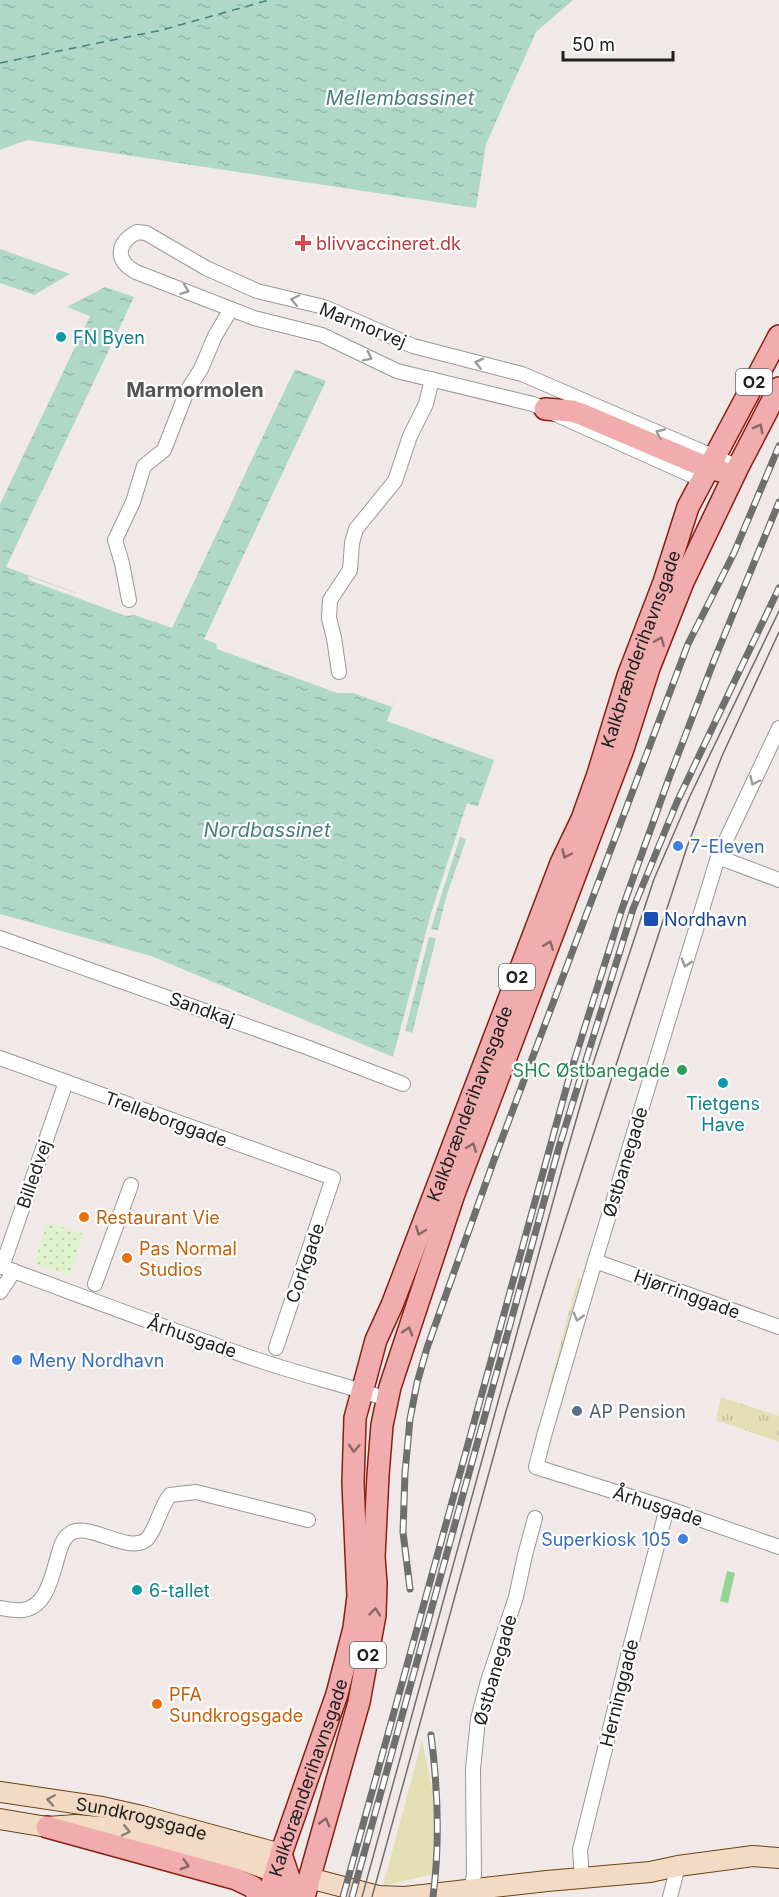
<svg xmlns="http://www.w3.org/2000/svg" width="779" height="1897" viewBox="0 0 779 1897" font-family="Inter,sans-serif">
<style>
.grass{fill:url(#grass-tufts)}
.park{fill:url(#park-dots)}
.garden{fill:#e3e0b5}
.pitch{fill:#91d494}
.water{fill:url(#water-ripples)}
.pier{fill:#f0e9e8}
.lines{fill:none;stroke-linecap:round;stroke-linejoin:round}
.ferry{stroke:#46807c;stroke-width:1.5;stroke-dasharray:8 6;stroke-linecap:butt}
.street-casing{stroke:#989898;stroke-width:16}
.secondary-casing{stroke:#6c4313;stroke-width:22}
.primary-casing{stroke:#8a1f13;stroke-width:24}
.street{stroke:#fff;stroke-width:14}
.secondary{stroke:#f2dac4;stroke-width:20}
.primary{stroke:#f1acad;stroke-width:21}
.tram{stroke:#6f6f6f;stroke-width:1.5}
.rail-casing{stroke:#6f6f6f;stroke-width:7}
.rail{stroke:#fff;stroke-width:4.5;stroke-dasharray:14;stroke-linecap:butt}
.oneway{stroke:#9b9b9b}
.oneway2{stroke:#896667}
.oneway3{stroke:#8a7e72}
.health-dot{fill:#e0444e;stroke:#fff;stroke-width:2}
.culture-dot{fill:#0f9aa8;stroke:#fff;stroke-width:2}
.shop-dot{fill:#3f7fe0;stroke:#fff;stroke-width:2}
.transit-dot{fill:#1a4fb4;stroke:#fff;stroke-width:2}
.leisure-dot{fill:#2e9e5b;stroke:#fff;stroke-width:2}
.food-dot{fill:#e8710a;stroke:#fff;stroke-width:2}
.service-dot{fill:#5c6f8a;stroke:#fff;stroke-width:2}
.labels{text-anchor:middle;dominant-baseline:central;stroke-width:4.5;stroke-linejoin:round;paint-order:stroke}
.shield{fill:#fff;stroke:#646464;stroke-width:1.5}
.shield-label{font-size:16px;font-weight:bold;fill:#212121}
.health-label{font-size:18px;fill:#be3a42;stroke:#fff;text-anchor:start}
.street-label{font-size:18px;fill:#212121;stroke:#fff}
.culture-label{font-size:18px;fill:#0d838f;stroke:#fff;text-anchor:start}
.shop-label{font-size:18px;fill:#366cbe;stroke:#fff;text-anchor:start}
.transit-label{font-size:18px;fill:#164399;stroke:#fff;text-anchor:start}
.leisure-label{font-size:18px;fill:#27864d;stroke:#fff;text-anchor:end}
.food-label{font-size:18px;fill:#c56008;stroke:#fff;text-anchor:start}
.service-label{font-size:18px;fill:#4e5e75;stroke:#fff;text-anchor:start}
.water-label{font-size:20px;font-style:italic;fill:#46807c;stroke:#fff}
.neighbourhood-label{font-size:20px;font-weight:bold;fill:#545454;stroke:#fff}
</style>
<defs>
<pattern id="grass-tufts" width="24" height="20" patternUnits="userSpaceOnUse" patternTransform="scale(1.5)"><rect width="24" height="20" fill="#e3e0b5"/><path d="M3 7l-1-3M5 7V3M7 7l1-3M15 17l-1-3M17 17v-4M19 17l1-3" fill="none" stroke="#c2c09b"/></pattern>
<pattern id="park-dots" width="8" height="8" patternUnits="userSpaceOnUse" patternTransform="scale(1.5)"><rect width="8" height="8" fill="#dff3cc"/><path d="M2 2h.1M6 6h.1" fill="none" stroke="#bfd0af" stroke-width="1.8" stroke-linecap="round"/></pattern>
<pattern id="water-ripples" width="26" height="14" patternUnits="userSpaceOnUse" patternTransform="scale(1.5)"><rect width="26" height="14" fill="#afd8c9"/><path d="M2 4q2-2 4 0t4 0M15 11q2-2 4 0t4 0" fill="none" stroke="#96b9ac"/></pattern>
</defs>
<rect width="100%" height="100%" fill="#f0e9e8"/>
<!-- grass -->
<g class="grass">
<polygon points="578,1278 581,1279 549,1395 547,1395"/>
<polygon points="721,1397 779,1416 779,1442 716,1420"/>
</g>
<!-- park -->
<polygon class="park" points="48,1222 83,1234 69,1275 34,1263"/>
<!-- garden -->
<polygon class="garden" points="422,1740 433,1793 433,1874 383,1886"/>
<!-- pitch -->
<polygon class="pitch" points="727,1571 735,1573 728,1603 720,1601"/>
<!-- water -->
<g class="water">
<polygon points="0,0 573,0 536,32 486,144 476,208 27,140 0,150"/>
<polygon points="0,249 70,274 34,295 0,283"/>
<polygon points="105,287 134,297 6,567 172,628 295,369 326,381 204,639 275,665 395,700 387,721 494,760 447,894 405,1062 151,956 0,914 0,504 90,316 67,307"/>
</g>
<!-- pier -->
<g class="pier">
<polygon points="28,576 75,593 82,592 153,618 154,622 135,615 126,616 29,580"/>
<polygon points="216,643 275,665 288,665 370,689 395,700 392,707 353,693 337,693 217,649"/>
<polygon points="467,803 479,807 468,840 460,837 435,915 431,929 441,931 439,939 429,937 405,1031 413,1033 405,1062 393,1057 431,913"/>
</g>
<g class="lines">
<!-- ferry -->
<polyline class="ferry" points="0,63 162,30 269,0"/>
<defs>
<g id="street">
<path d="M702,480L533,404L397,371L322,335L254,318L136,272C114,260 117,243 137,232L146,233L206,268L257,291L324,307L413,346L522,374L738,467"/>
<polyline points="129,600 122,563 115,540 133,502 144,466 164,450 187,391 201,369 215,336 231,309"/>
<polyline points="339,672 334,638 329,618 330,600 350,570 352,543 356,529 395,481 410,436 426,404 432,379"/>
<polyline points="779,728 718,857 595,1261 544,1436 536,1467 667,1508 779,1547"/>
<polyline points="718,857 779,880"/>
<polyline points="0,938 309,1048 403,1084"/>
<polyline points="0,1058 333,1178 276,1348"/>
<polyline points="595,1261 779,1327"/>
<path d="M0,1266C87,1298 173,1331 261,1361C303,1375 345,1385 387,1399"/>
<polyline points="2,1267 66,1082"/>
<polyline points="95,1284 131,1185"/>
<polyline points="0,1292 14,1271"/>
<path d="M0,1608C7,1609 16,1611 23,1610C47,1607 52,1575 58,1556C60,1549 62,1540 68,1535C86,1518 128,1556 147,1539C156,1530 160,1507 170,1495L196,1492L308,1520"/>
<polyline points="582,1878 580,1850 628,1656 667,1508"/>
<polyline points="469,1897 474,1875 473,1769 478,1719 488,1681 516,1597 525,1555 535,1518"/>
<polyline points="670,1897 678,1866"/>
</g>
<g id="secondary">
<path id="s1" d="M0,1792L102,1807L142,1816L281,1854"/>
<polyline points="0,1819 47,1827 76,1825 121,1829 242,1860 275,1872"/>
<polyline points="309,1878 378,1896 405,1897 547,1881 650,1872 678,1866 753,1856 779,1858"/>
</g>
<g id="primary">
<polyline points="545,409 572,411 581,414 708,468 721,471"/>
<polyline points="47,1827 236,1879 253,1887 259,1897"/>
<polyline points="281,1854 289,1878 285,1897"/>
<path id="s2" d="M268,1897L281,1854L337,1694L354,1628L358,1596L353,1483L355,1418L376,1340L392,1305L561,863L582,819L598,774L628,676L664,582L688,507L779,336"/>
<polyline points="304,1897 359,1702 375,1615 376,1583 374,1557 378,1475 382,1425 390,1387 454,1194 623,749 649,668 683,582 738,467 779,388"/>
</g>
</defs>
<!-- street casing -->
<use href="#street" class="street-casing"/>
<!-- secondary casing -->
<use href="#secondary" class="secondary-casing"/>
<!-- primary casing -->
<use href="#primary" class="primary-casing"/>
<!-- street -->
<use href="#street" class="street"/>
<!-- secondary -->
<use href="#secondary" class="secondary"/>
<!-- primary -->
<use href="#primary" class="primary"/>
<!-- tram -->
<g class="tram">
<polyline points="362,1897 562,1169 588,1079 654,879 690,796 779,611"/>
<polyline points="372,1897 506,1411 548,1274 687,847 722,756 779,632"/>
</g>
<defs>
<g id="rail">
<polyline points="410,1589 403,1532 405,1473 410,1419 417,1383 427,1348 494,1160 688,644 734,553 779,446"/>
<path d="M431,1735C438,1789 440,1843 433,1897"/>
<polyline points="343,1897 571,1071 622,909 669,778 715,658 779,502"/>
<polyline points="352,1897 559,1147 633,909 677,802 779,588"/>
</g>
</defs>
<!-- rail casing -->
<use href="#rail" class="rail-casing"/>
<!-- rail -->
<use href="#rail" class="rail"/>
</g>
<!-- one-way arrows -->
<defs><path id="oneway-chevron" d="M-2-3.5L2.5 0L-2 3.5" fill="none" stroke-width="1.6" stroke-linecap="round" stroke-linejoin="round" transform="scale(1.5)"/></defs>
<g class="oneway">
<use href="#oneway-chevron" transform="translate(185 290) rotate(21)"/>
<use href="#oneway-chevron" transform="translate(295 300) rotate(-168)"/>
<use href="#oneway-chevron" transform="translate(368 357) rotate(26)"/>
<use href="#oneway-chevron" transform="translate(479 363) rotate(-166)"/>
<use href="#oneway-chevron" transform="translate(660 433) rotate(-156)"/>
<use href="#oneway-chevron" transform="translate(754 781) rotate(115)"/>
<use href="#oneway-chevron" transform="translate(686 963) rotate(107)"/>
<use href="#oneway-chevron" transform="translate(578 1317) rotate(106)"/>
</g>
<g class="oneway2">
<use href="#oneway-chevron" transform="translate(759 428) rotate(-62)"/>
<use href="#oneway-chevron" transform="translate(660 641) rotate(-68)"/>
<use href="#oneway-chevron" transform="translate(566 854) rotate(115)"/>
<use href="#oneway-chevron" transform="translate(549 945) rotate(-69)"/>
<use href="#oneway-chevron" transform="translate(472 1147) rotate(-69)"/>
<use href="#oneway-chevron" transform="translate(420 1231) rotate(111)"/>
<use href="#oneway-chevron" transform="translate(408 1331) rotate(-72)"/>
<use href="#oneway-chevron" transform="translate(354 1448) rotate(93)"/>
<use href="#oneway-chevron" transform="translate(375 1612) rotate(-85)"/>
<use href="#oneway-chevron" transform="translate(325 1822) rotate(-74)"/>
<use href="#oneway-chevron" transform="translate(185 1865) rotate(16)"/>
</g>
<g class="oneway3">
<use href="#oneway-chevron" transform="translate(51 1800) rotate(-171)"/>
<use href="#oneway-chevron" transform="translate(126 1831) rotate(12)"/>
</g>
<!-- markers -->
<path class="health-dot" d="M300 234h6v6h6v6h-6v6h-6v-6h-6v-6h6z"/>
<g class="culture-dot">
<circle cx="61" cy="337" r="6"/>
<circle cx="723" cy="1083" r="6"/>
<circle cx="137" cy="1590" r="6"/>
</g>
<g class="shop-dot">
<circle cx="678" cy="846" r="6"/>
<circle cx="17" cy="1360" r="6"/>
<circle cx="683" cy="1539" r="6"/>
</g>
<rect class="transit-dot" x="643" y="911" width="16" height="16" rx="3"/>
<circle class="leisure-dot" cx="682" cy="1070" r="6"/>
<g class="food-dot">
<circle cx="84" cy="1217" r="6"/>
<circle cx="127" cy="1258" r="6"/>
<circle cx="157" cy="1704" r="6"/>
</g>
<circle class="service-dot" cx="577" cy="1411" r="6"/>
<g class="labels">
<!-- shield labels -->
<g class="shield">
<rect x="736" y="369" width="36" height="26" rx="4.5"/>
<rect x="499" y="964" width="36" height="26" rx="4.5"/>
<rect x="350" y="1642" width="36" height="26" rx="4.5"/>
</g>
<g class="shield-label">
<text x="754" y="382">O2</text>
<text x="517" y="977">O2</text>
<text x="368" y="1655">O2</text>
</g>
<!-- health labels -->
<g class="health-label">
<text x="316" y="243">blivvaccineret.dk</text>
</g>
<!-- street labels -->
<g class="street-label">
<text transform="translate(363 325) rotate(22)">Marmorvej</text>
<text stroke="none"><textPath href="#s2" startOffset="1314">Kalkbrænderihavnsgade</textPath></text>
<text transform="translate(202 1009) rotate(20)">Sandkaj</text>
<text stroke="none"><textPath href="#s2" startOffset="828">Kalkbrænderihavnsgade</textPath></text>
<text transform="translate(166 1119) rotate(20)">Trelleborggade</text>
<text transform="translate(625 1162) rotate(-73)">Østbanegade</text>
<text transform="translate(34 1174) rotate(-71)">Billedvej</text>
<text transform="translate(305 1263) rotate(-71)">Corkgade</text>
<text transform="translate(687 1294) rotate(20)">Hjørringgade</text>
<text transform="translate(192 1337) rotate(19)">Århusgade</text>
<text transform="translate(658 1506) rotate(18)">Århusgade</text>
<text transform="translate(495 1670) rotate(-74)">Østbanegade</text>
<text transform="translate(619 1693) rotate(-76)">Herninggade</text>
<text stroke="none"><textPath href="#s2" startOffset="126">Kalkbrænderihavnsgade</textPath></text>
<text stroke="none"><textPath href="#s1" startOffset="144">Sundkrogsgade</textPath></text>
</g>
<!-- culture labels -->
<g class="culture-label">
<text x="73" y="337">FN Byen</text>
<text x="723" y="1103" text-anchor="middle">Tietgens<tspan x="723" dy="21">Have</tspan></text>
<text x="149" y="1590">6-tallet</text>
</g>
<!-- shop labels -->
<g class="shop-label">
<text x="690" y="846">7-Eleven</text>
<text x="29" y="1360">Meny Nordhavn</text>
<text x="671" y="1539" text-anchor="end">Superkiosk 105</text>
</g>
<!-- transit labels -->
<g class="transit-label">
<text x="664" y="919">Nordhavn</text>
</g>
<!-- leisure labels -->
<g class="leisure-label">
<text x="670" y="1070">SHC Østbanegade</text>
</g>
<!-- food labels -->
<g class="food-label">
<text x="96" y="1217">Restaurant Vie</text>
<text x="139" y="1248">Pas Normal<tspan x="139" dy="21">Studios</tspan></text>
<text x="169" y="1694">PFA<tspan x="169" dy="21">Sundkrogsgade</tspan></text>
</g>
<!-- service labels -->
<g class="service-label">
<text x="589" y="1411">AP Pension</text>
</g>
<!-- water labels -->
<g class="water-label">
<text x="400" y="98">Mellembassinet</text>
<text x="267" y="830">Nordbassinet</text>
</g>
<!-- neighbourhood labels -->
<g class="neighbourhood-label">
<text x="195" y="390">Marmormolen</text>
</g>
</g>
<!-- scale -->
<path d="M563 51v9h110v-9" fill="none" stroke="#212121" stroke-width="3"/>
<text x="572" y="51" font-size="18" fill="#212121" stroke="#ffffff" stroke-width="4.5" paint-order="stroke">50 m</text>
</svg>
